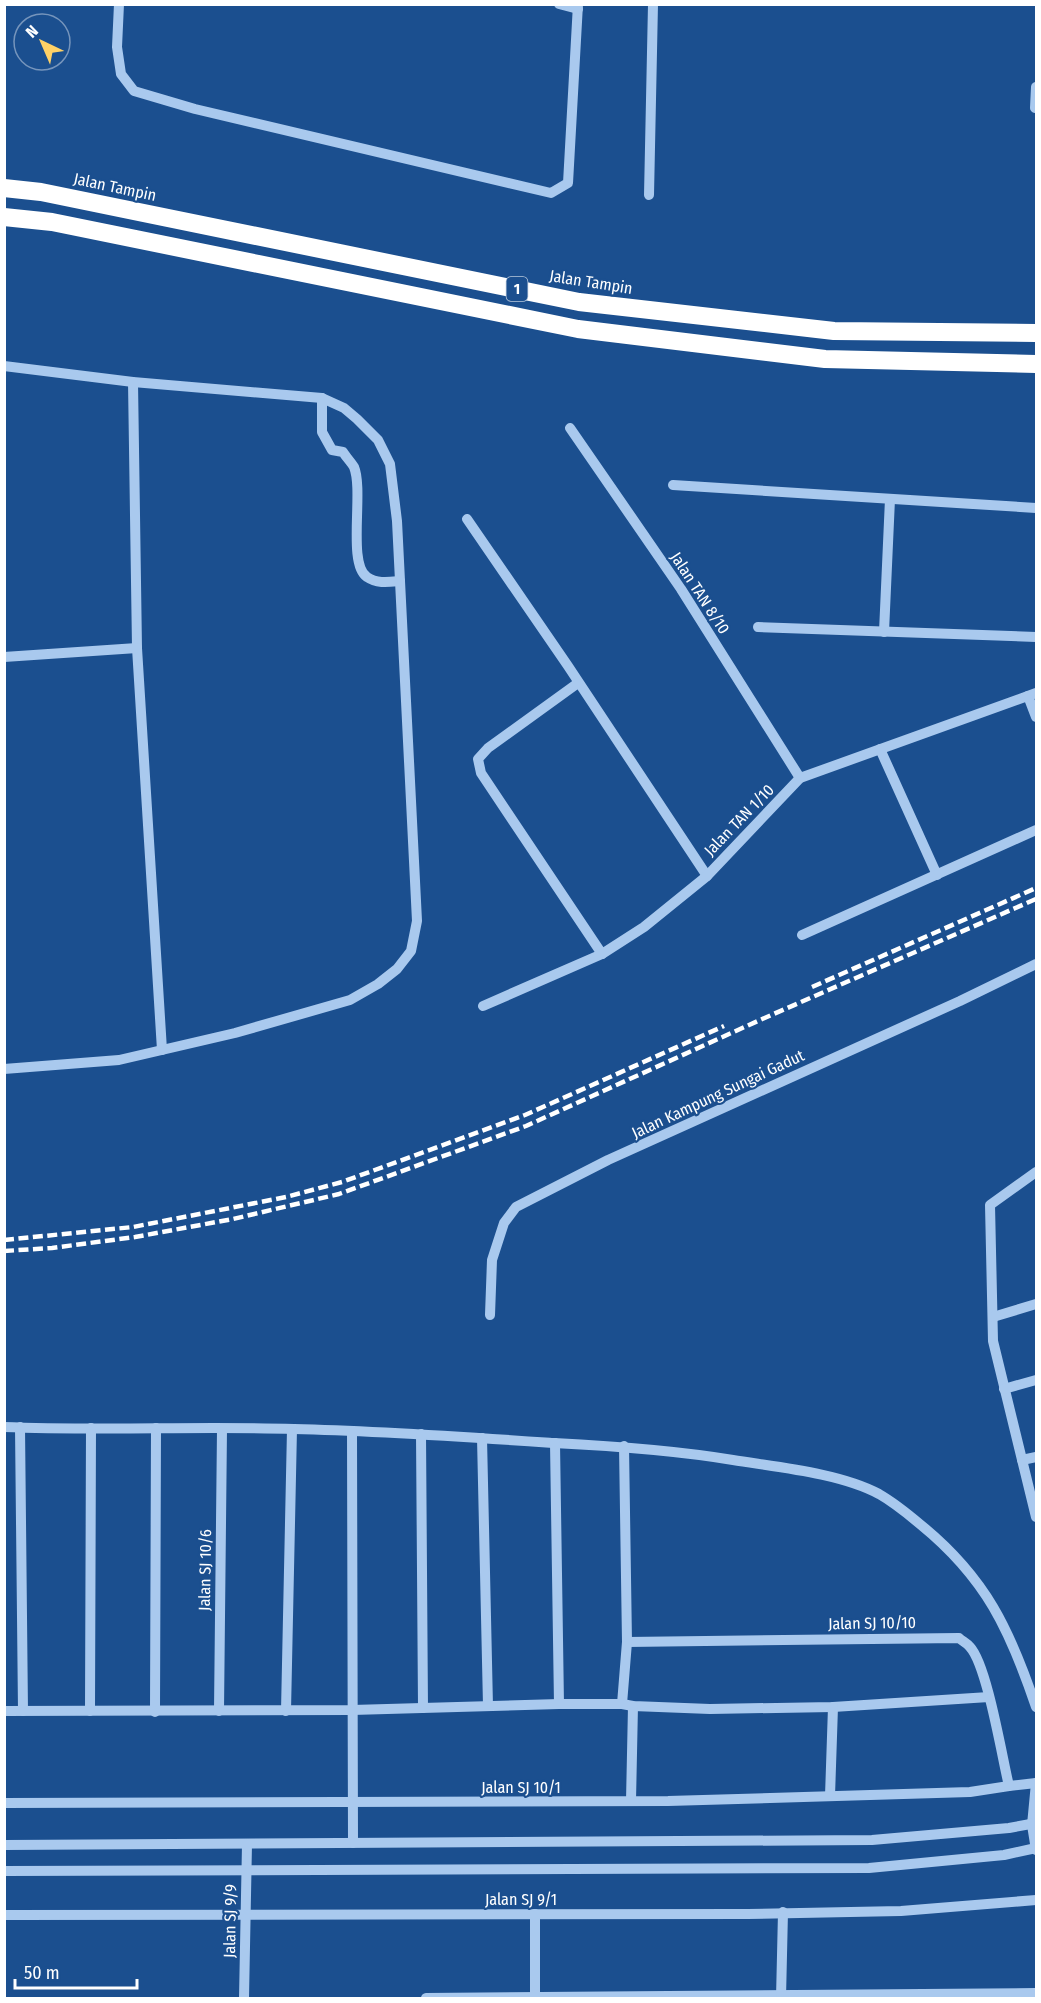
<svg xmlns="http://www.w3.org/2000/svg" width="1041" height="2003" viewBox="0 0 1041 2003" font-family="'Fira Sans Condensed',sans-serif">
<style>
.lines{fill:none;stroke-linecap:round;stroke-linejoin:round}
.minor{stroke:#a9c9ee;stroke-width:10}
.highway{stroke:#fff;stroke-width:18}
.rail{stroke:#fff;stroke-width:4.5;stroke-dasharray:10 4.5;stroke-linecap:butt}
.labels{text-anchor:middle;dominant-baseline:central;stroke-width:4.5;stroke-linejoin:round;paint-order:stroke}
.shield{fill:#1b4f8f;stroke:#bbcadd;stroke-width:1.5}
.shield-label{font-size:15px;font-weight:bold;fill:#fff}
.street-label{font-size:16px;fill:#fff;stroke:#1b4f8f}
</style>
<rect width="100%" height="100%" fill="#1b4f8f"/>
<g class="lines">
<!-- minor -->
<g class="minor">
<polyline points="119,4 117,47 121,74 134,91 195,109 551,193 568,183 578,4"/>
<polyline points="559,4 578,9"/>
<polyline points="1035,108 1036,87"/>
<polyline points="649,195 653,4"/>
<polyline points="4,366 133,382 322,398 344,408 357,419 378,440 390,464 397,521 417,921 411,951 397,969 378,984 350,1000 235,1033 119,1060 4,1069"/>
<polyline points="133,382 137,648 162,1050"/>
<path d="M322,398V432L332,450L343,452C346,457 351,462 354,467C364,491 347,564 367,577C377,584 389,582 400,581"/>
<polyline points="570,428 681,589 800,778"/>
<polyline points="673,485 1036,508"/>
<polyline points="467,519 568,666 707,876"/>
<polyline points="758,627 1036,637"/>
<polyline points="884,632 890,499"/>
<polyline points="4,657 137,648"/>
<polyline points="578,683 488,748 478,759 481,773 602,954"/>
<polyline points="1028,696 1036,717"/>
<polyline points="880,749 937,875"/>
<polyline points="802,935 1036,830"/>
<polyline points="483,1006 602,954 644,927 707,876 800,778 1036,693"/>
<polyline points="1036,1172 990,1205 993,1341 1036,1517"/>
<polyline points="490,1315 492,1260 504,1223 516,1207 608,1160 960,1001 1036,964"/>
<polyline points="993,1317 1036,1304"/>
<polyline points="1004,1389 1036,1380"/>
<path d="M4,1427C101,1431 198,1426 294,1429C381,1431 467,1437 554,1443C614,1446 673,1450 733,1460C776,1467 840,1473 879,1494C893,1502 908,1514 921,1525C986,1578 1010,1630 1036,1707"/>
<polyline points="20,1427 23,1711"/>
<polyline points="352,1431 353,1843"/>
<polyline points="421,1434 423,1708"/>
<polyline points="482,1438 488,1706"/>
<polyline points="555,1443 559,1704"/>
<polyline points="1022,1460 1036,1457"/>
<path d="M627,1642L959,1638C962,1641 967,1643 970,1647C987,1665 1002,1757 1009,1786"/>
<polyline points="622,1704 627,1642 624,1446"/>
<polyline points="4,1711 352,1710 559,1704 622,1704 633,1706 710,1709 833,1707 989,1697"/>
<polyline points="90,1711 91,1428"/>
<polyline points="219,1711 222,1429"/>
<polyline points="286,1711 292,1429"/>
<polyline points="155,1712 156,1428"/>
<polyline points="1036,1783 1032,1825 1036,1850"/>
<polyline points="830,1796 833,1707"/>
<polyline points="631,1801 633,1706"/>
<polyline points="4,1803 668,1801 970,1792 1009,1786 1036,1783"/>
<polyline points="4,1845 872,1840 1009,1828 1036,1823"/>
<polyline points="4,1871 869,1868 1004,1855 1036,1848"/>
<polyline points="535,1914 535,1998"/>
<polyline points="4,1915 748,1914 901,1911 1036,1900"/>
<polyline points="244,1998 247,1844"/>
<polyline points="426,1998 1036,1993"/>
<polyline points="781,1998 783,1912"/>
</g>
<!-- highway -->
<g class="highway">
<polyline points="4,188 41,192 579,302 834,331 1036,333"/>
<polyline points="4,217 52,222 578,329 825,359 1036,364"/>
</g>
<!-- rail -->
<g class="rail">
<polyline points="812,987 1036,888"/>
<polyline points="4,1240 133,1227 286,1197 342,1182 525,1115 724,1026"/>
<polyline points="4,1251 52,1248 135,1237 233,1219 339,1194 526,1126 760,1020 1036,899"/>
</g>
</g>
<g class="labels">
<!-- shield labels -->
<rect class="shield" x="506.5" y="277" width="21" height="24" rx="4.5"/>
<g class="shield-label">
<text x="517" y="289">1</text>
</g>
<!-- street labels -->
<g class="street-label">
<text transform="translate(115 187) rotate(12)">Jalan Tampin</text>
<text transform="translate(591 282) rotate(9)">Jalan Tampin</text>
<text transform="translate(700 593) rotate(57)">Jalan TAN 8/10</text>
<text transform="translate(739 820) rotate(-46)">Jalan TAN 1/10</text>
<text transform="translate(718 1094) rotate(-25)">Jalan Kampung Sungai Gadut</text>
<text transform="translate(205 1570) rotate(-89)">Jalan SJ 10/6</text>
<text transform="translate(872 1623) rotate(-1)">Jalan SJ 10/10</text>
<text x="521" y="1787">Jalan SJ 10/1</text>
<text x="521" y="1899">Jalan SJ 9/1</text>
<text transform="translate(230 1921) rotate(-89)">Jalan SJ 9/9</text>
</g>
</g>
<!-- border -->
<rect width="1041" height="2003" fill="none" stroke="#ffffff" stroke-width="12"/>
<!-- north arrow -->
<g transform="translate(42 42) rotate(316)"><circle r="28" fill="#1b4f8f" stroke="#7695bc" stroke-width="1.5"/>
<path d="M0-4.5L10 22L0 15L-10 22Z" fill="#ffd166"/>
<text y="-9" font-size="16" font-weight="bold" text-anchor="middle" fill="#ffffff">N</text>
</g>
<!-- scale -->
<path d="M15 1979v9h122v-9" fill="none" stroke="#ffffff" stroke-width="3"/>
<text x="24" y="1979" font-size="18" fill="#ffffff" stroke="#1b4f8f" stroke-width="4.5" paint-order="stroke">50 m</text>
</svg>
